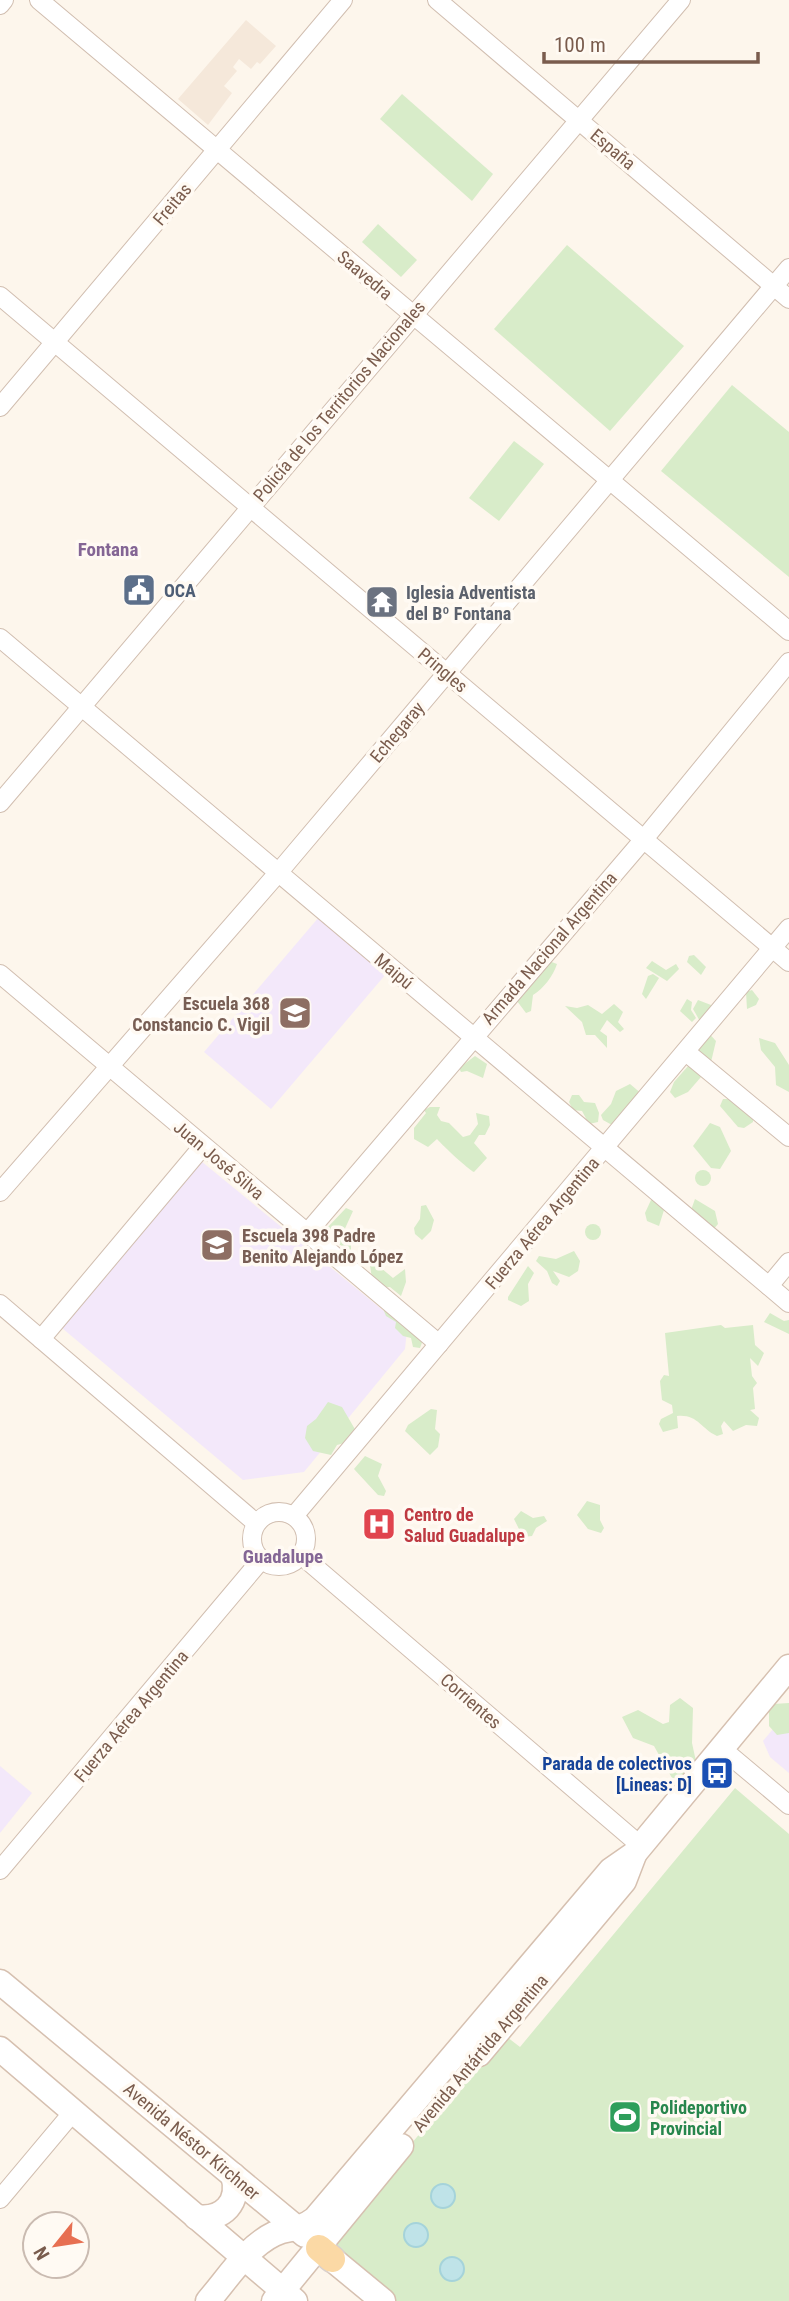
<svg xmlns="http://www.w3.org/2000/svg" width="789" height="2301" viewBox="0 0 789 2301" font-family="'Roboto Condensed',sans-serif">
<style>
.residential{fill:#f5e8da}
.education{fill:#f3e8fa}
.green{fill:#d8ecc9}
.water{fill:#bfe3e8;stroke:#a5d3da;stroke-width:2}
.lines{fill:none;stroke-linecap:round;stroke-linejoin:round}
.minor-casing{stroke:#d1beb0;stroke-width:20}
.secondary-casing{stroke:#d6c0b0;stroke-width:27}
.primary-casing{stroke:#dad1cd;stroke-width:29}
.minor{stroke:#fff;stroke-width:18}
.secondary{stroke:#fff;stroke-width:24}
.primary{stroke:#fbd9a5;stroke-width:26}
.labels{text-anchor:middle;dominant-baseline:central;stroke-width:7;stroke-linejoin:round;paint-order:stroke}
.street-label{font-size:18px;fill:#7a5c4d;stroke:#fffaf3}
.service-label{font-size:18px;font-weight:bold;fill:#4e5e75;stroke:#fffaf3;text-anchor:start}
.worship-label{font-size:18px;font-weight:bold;fill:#5b616d;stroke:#fffaf3;text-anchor:start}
.education-label{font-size:18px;font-weight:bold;fill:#785e54;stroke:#fffaf3;text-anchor:end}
.health-label{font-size:18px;font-weight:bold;fill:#be3a42;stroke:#fffaf3;text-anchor:start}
.transit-label{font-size:18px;font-weight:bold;fill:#164399;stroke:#fffaf3;text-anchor:end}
.leisure-label{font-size:18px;font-weight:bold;fill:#27864d;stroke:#fffaf3;text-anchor:start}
.neighbourhood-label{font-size:19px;font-weight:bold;fill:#846695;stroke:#fffaf3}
</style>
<rect width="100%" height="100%" fill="#fdf6ec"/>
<!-- residential -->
<polygon class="residential" points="246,20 276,46 260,64 257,62 251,69 239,59 233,67 237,71 224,86 232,93 208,125 178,99"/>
<!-- education -->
<g class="education">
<polygon points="319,917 386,974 271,1109 204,1052"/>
<polygon points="201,1161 407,1330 405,1349 304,1472 243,1480 62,1328"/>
<polygon points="789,1710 789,1773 770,1757 763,1741"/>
<polygon points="0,1766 32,1793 0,1833"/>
</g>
<!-- green -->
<g class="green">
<polygon points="402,94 493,174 472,201 380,119"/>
<polygon points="378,224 417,260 401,277 362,242"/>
<polygon points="567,245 684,346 610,431 494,329"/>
<polygon points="732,385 789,432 789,577 661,471"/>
<polygon points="514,441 544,464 499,521 469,498"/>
<polygon points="694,955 706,967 701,975 687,962 689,956"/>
<path d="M549,961L557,964C553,976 544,988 533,995L531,1011L526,1013L517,1001Z"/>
<polygon points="652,961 666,970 676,964 679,969 667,981 646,968"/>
<polygon points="653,974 659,978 646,999 642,994 648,976"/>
<polygon points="752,990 759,999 756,1005 747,1009 746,992"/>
<polygon points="687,999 692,1002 691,1010 696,1018 692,1022 680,1011"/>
<polygon points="698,1000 711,1005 712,1010 701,1023 693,1009"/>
<polygon points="614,1004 623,1012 618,1022 624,1029 620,1032 607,1020 600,1031 607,1036 607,1048 595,1035 586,1035 582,1022 565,1006 577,1008 588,1005 602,1014"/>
<polygon points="704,1028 716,1041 711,1062 695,1050"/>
<polygon points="759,1038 775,1043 789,1065 789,1092 776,1085 775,1067 761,1050"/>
<polygon points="475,1056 487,1064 483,1078 467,1071 461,1072 459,1068"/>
<polygon points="689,1065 695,1067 701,1077 688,1092 675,1098 670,1092 674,1082"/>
<polygon points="630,1084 643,1095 621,1130 603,1120 601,1115 611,1104 616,1091"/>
<polygon points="572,1095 579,1095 584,1102 595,1103 599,1113 598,1122 589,1124 582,1111 573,1110 569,1102"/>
<polygon points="723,1099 729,1099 753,1117 753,1122 744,1128 738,1127 720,1106"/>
<path d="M430,1107H440L437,1115L441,1121L449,1123L463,1137L470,1135L478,1124L476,1113L489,1116L490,1125L485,1135H479L474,1143L487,1158L474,1172C469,1170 443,1146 437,1139L428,1147L414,1139V1128L426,1113L424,1110Z"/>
<polygon points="710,1123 720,1127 731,1151 720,1169 711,1168 693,1146"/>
<circle cx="703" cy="1178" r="8"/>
<polygon points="695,1199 715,1211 718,1224 712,1231 701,1216 696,1216 691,1210"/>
<polygon points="651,1200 657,1200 664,1210 659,1226 647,1221 645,1213"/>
<polygon points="426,1205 434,1220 431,1231 422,1240 415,1234 414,1228 420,1219 421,1206"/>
<polygon points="346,1208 353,1211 342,1235 351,1242 351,1250 336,1243 328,1227"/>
<circle cx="593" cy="1232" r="8"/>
<polygon points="574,1251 580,1261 578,1271 569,1277 553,1271 560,1281 557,1286 552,1283 547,1271 536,1261 539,1256 556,1259"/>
<polygon points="375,1263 393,1278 405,1269 406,1282 401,1296 390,1287 380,1288 372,1279 370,1265"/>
<polygon points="528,1266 534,1273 528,1284 529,1301 521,1306 508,1300 508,1297"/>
<polygon points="382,1306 423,1340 420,1348 413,1347 411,1338 403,1336 395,1328 396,1322 386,1316"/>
<polygon points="770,1313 784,1321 789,1320 789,1334 764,1322"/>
<path d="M721,1325L725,1328L753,1325L755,1345L764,1353L758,1366L750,1358L752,1376L757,1383L753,1388L755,1409L750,1410L759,1418L757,1426L746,1425L733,1431L724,1421L721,1426L723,1434L717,1436C701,1429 698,1414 677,1416L678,1428L663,1432L659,1424L661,1419L673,1413L672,1405L662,1400L660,1381L664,1375L669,1376L665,1333Z"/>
<polygon points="328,1402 342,1407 356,1431 348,1442 337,1445 331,1455 313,1451 305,1438 307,1426 316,1419"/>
<polygon points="431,1409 437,1410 435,1429 440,1434 438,1447 430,1455 405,1431 408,1425"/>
<polygon points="365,1456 382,1464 378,1476 386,1491 384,1496 378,1495 354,1469"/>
<polygon points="587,1501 600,1505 600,1520 604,1528 601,1533 588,1529 577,1515"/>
<polygon points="521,1511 533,1518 544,1516 547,1521 536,1528 532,1536 523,1537 514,1519"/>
<polygon points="680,1698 693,1708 692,1743 697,1766 684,1778 672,1778 654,1746 633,1738 622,1717 638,1710 663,1724 669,1722 670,1705"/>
<polygon points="789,1703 789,1733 777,1735 769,1726 769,1708 773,1704"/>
<polygon points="735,1788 789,1834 789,2301 396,2301 331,2246 376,2186 503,2034 520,2047"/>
</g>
<!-- water -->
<g class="water">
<circle cx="443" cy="2196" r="12"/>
<circle cx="416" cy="2235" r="12"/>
<circle cx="452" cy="2269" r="12"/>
</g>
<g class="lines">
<defs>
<g id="minor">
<polyline points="39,0 789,631"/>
<polyline points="437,0 789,299"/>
<polyline points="0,5 4,0"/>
<polyline points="0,296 789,962"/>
<polyline points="0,407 343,0"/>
<polyline points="0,638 789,1303"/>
<polyline points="0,803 681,0"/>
<polyline points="0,974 439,1344"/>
<polyline points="686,1052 789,1137"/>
<polyline points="0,1192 278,873 789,268"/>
<polyline points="307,1233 644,839 789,662"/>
<polyline points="769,1286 789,1262"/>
<polyline points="0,1304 256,1523"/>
<polyline points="41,1339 203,1146"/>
<circle cx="279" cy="1539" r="27"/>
<polyline points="294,1516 789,928"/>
<polyline points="301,1555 641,1846"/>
<polyline points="721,1748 789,1805"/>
<polyline points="0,1870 261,1560"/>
<polyline points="0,2199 73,2112"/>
</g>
<g id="secondary">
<polyline points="0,1982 305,2235"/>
<polyline points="0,2049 295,2301"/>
<polyline points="479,2054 624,1881 634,1855"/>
<path d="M196,2217C223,2221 241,2202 233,2175"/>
<polyline points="332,2259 383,2301"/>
<path d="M208,2301C228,2278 247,2247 274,2234C290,2226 296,2233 315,2219L611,1870L634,1854L789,1667"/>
<polyline points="274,2301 401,2146"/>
</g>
<polyline id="primary" points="319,2248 332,2259"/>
</defs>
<!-- minor casing -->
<use href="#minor" class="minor-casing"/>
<!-- secondary casing -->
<use href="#secondary" class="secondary-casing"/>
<!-- primary casing -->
<use href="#primary" class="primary-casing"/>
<!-- minor -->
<use href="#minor" class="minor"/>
<!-- secondary -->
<use href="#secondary" class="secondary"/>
<!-- primary -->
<use href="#primary" class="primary"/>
</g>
<!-- icons -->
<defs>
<symbol id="civic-square" viewBox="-11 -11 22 22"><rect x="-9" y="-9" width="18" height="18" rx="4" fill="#5c6f8a" stroke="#fffaf3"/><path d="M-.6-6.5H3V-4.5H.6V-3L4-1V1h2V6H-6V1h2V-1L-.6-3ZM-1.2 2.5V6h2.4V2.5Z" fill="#fff"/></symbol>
<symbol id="temple-square" viewBox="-11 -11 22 22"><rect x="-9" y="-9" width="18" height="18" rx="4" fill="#6b7280" stroke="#fffaf3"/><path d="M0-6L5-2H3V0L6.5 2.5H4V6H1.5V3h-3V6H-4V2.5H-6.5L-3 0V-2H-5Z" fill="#fff"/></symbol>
<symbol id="school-square" viewBox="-11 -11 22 22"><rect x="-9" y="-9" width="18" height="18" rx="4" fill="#8d6e63" stroke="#fffaf3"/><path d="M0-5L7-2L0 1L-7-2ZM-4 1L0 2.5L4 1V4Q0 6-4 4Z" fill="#fff"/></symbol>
<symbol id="hospital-square" viewBox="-11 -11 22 22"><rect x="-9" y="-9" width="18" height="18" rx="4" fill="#e0444e" stroke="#fffaf3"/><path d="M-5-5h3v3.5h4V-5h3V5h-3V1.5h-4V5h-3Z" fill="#fff"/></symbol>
<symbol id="bus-square" viewBox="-11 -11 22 22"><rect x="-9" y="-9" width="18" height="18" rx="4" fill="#1a4fb4" stroke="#fffaf3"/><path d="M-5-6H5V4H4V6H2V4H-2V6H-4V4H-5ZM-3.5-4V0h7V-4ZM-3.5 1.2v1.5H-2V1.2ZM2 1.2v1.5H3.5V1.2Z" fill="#fff"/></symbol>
<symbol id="stadium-square" viewBox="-11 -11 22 22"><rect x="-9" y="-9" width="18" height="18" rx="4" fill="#2e9e5b" stroke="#fffaf3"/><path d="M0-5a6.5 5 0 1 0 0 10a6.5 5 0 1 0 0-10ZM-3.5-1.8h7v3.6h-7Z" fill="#fff"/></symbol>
</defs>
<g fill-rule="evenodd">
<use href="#civic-square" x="120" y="571" width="38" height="38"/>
<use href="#temple-square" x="363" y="583" width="38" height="38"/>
<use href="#school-square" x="276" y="994" width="38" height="38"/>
<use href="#school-square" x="198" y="1226" width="38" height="38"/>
<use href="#hospital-square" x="360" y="1505" width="38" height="38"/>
<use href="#bus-square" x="698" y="1754" width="38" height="38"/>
<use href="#stadium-square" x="606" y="2098" width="38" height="38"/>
</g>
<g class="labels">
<!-- street labels -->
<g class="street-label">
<text transform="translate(613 149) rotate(40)">España</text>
<text transform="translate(172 204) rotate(-50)">Freitas</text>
<text transform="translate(365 275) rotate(40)">Saavedra</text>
<text transform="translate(339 401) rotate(-50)">Policía de los Territorios Nacionales</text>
<text transform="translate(443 670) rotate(40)">Pringles</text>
<text transform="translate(397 732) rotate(-50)">Echegaray</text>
<text transform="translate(549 948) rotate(-49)">Armada Nacional Argentina</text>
<text transform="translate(394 971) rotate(40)">Maipú</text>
<text transform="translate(219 1160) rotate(40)">Juan José Silva</text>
<text transform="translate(542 1223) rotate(-50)">Fuerza Aérea Argentina</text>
<text transform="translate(471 1701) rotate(41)">Corrientes</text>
<text transform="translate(131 1716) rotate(-50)">Fuerza Aérea Argentina</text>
<text transform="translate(480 2053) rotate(-50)">Avenida Antártida Argentina</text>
<text transform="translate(192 2141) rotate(40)">Avenida Néstor Kirchner</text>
</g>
<!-- service labels -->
<g class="service-label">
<text x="164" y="590">OCA</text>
</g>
<!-- worship labels -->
<g class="worship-label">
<text x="406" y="592">Iglesia Adventista<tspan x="406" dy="21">del Bº Fontana</tspan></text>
</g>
<!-- education labels -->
<g class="education-label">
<text x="270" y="1003">Escuela 368<tspan x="270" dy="21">Constancio C. Vigil</tspan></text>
<text x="242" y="1235" text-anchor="start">Escuela 398 Padre<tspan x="242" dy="21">Benito Alejando López</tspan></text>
</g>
<!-- health labels -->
<g class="health-label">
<text x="404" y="1514">Centro de<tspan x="404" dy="21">Salud Guadalupe</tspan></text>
</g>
<!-- transit labels -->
<g class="transit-label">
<text x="692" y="1763">Parada de colectivos<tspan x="692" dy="21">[Lineas: D]</tspan></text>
</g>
<!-- leisure labels -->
<g class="leisure-label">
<text x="650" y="2107">Polideportivo<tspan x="650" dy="21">Provincial</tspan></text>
</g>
<!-- neighbourhood labels -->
<g class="neighbourhood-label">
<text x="108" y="549">Fontana</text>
<text x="283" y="1556">Guadalupe</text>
</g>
</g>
<!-- north arrow -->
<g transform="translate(56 2245) rotate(240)"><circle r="33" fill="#fffaf3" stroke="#cabbb1" stroke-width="2"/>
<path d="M0-5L12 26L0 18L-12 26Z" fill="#e76f51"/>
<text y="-10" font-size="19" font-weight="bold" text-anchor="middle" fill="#7a5c4d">N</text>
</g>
<!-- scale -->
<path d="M544 52v10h214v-10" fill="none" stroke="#7a5c4d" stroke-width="3.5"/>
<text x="554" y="52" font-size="21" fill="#7a5c4d" stroke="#fffaf3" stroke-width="5" paint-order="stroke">100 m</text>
</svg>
